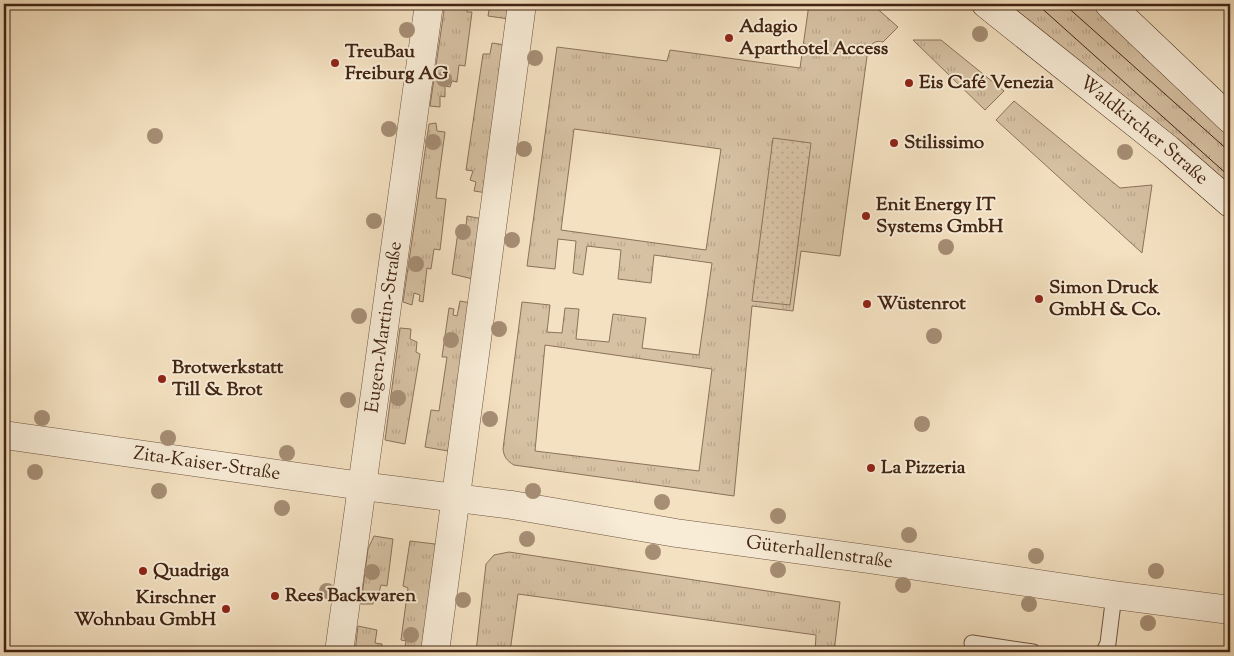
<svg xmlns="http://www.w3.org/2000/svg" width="1234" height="656" viewBox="0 0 1234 656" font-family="'Sorts Mill Goudy',serif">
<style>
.grass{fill:url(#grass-tufts);stroke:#8c725b;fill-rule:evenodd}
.park{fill:url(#park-dots);stroke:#8c725b}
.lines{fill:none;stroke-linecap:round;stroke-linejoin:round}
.lane-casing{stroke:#6e533e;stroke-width:17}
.street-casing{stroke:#6e533e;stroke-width:29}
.secondary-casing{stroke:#422413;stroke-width:29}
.lane{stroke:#f8ecd7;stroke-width:15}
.street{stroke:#f8ecd7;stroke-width:28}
.secondary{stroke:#f8ecd7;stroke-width:28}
.tram{stroke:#422413;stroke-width:1}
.tree{fill:#a68e75}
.poi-dot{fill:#8f2418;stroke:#f8ecd7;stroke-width:2}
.labels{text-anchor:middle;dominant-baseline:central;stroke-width:4;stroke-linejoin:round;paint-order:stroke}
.poi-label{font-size:19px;font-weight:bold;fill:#422413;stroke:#f8ecd7;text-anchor:start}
.street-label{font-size:19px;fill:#422413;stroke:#f8ecd7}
</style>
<defs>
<pattern id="grass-tufts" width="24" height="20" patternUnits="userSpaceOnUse" patternTransform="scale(1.25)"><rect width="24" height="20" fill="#d6c1a3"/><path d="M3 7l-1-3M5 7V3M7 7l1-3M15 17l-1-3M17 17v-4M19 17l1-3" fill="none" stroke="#b9a68b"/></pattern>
<pattern id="park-dots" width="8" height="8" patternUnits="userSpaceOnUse" patternTransform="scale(1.25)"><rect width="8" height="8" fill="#d6c1a3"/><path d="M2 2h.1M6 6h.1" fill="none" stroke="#b9a68b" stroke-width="1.8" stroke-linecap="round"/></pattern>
</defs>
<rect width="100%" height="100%" fill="#f4e1c1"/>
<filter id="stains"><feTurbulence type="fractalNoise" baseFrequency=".004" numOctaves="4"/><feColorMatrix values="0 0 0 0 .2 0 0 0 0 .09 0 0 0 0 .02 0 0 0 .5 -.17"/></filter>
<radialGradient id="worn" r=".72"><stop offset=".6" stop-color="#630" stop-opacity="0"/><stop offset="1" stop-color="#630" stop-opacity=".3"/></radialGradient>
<!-- grass -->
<g class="grass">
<polygon points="445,4 462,4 462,6 467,7 467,12 472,12 465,66 459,65 457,82 452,81 450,87 445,86 445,97 440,96 440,107 430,106"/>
<polygon points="490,4 512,4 509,19 488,16"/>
<path d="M809,4H872L898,27L883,42C876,40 872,43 868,49L840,256L801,251L793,311L752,306L734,496L514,465C507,461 504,457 503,449L522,302L550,305L547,332L562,333L565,308L579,309L576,339L609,342L613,314L646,318L642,348L699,355L712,263L654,255L651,283L618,279L621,250L587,246L583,275L573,273L576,241L558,239L555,269L527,266L557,47L667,61L670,50L800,68ZM574,129L721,149L706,250L561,230ZM545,345L712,369L699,471L535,451Z"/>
<polygon points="1006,4 1095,4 1230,131 1230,189"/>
<polygon points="913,40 941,40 1004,91 985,110"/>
<polygon points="492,43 506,45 487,193 474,191 476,182 470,180 473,171 466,170 483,54 490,54"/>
<polygon points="1014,101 1120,188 1152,185 1142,253 996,120"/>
<polygon points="436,123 437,131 445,132 436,198 446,199 440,250 434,249 431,269 427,268 423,302 419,301 420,295 414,293 412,305 403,302 429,124"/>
<polygon points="467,216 483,219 473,279 452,274 459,225 466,226"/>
<polygon points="460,301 471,303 448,451 425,447 431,410 439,411 447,357 442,357 449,308 454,309 453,315 457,316"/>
<polygon points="400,328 411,329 410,339 417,342 416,352 420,354 405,444 385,440"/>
<polygon points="374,536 393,539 387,586 381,585 378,596 374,595 373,604 361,604 368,549"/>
<polygon points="410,541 435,544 438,556 424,652 404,652 406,641 401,640 408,588 403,586"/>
<polygon points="509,552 840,602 834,652 815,652 816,635 518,594 510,652 476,652 486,564 494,555"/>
<polygon points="358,626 377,630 375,643 382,644 382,651 386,652 355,652"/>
</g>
<!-- park -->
<polygon class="park" points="773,138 811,143 790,305 752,301"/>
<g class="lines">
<defs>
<g id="lane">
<polyline points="972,643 1033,652"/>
<polyline points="1104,652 1108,643 1114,595"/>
</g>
<g id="street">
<path id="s1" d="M4,435L362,486L512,505L676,533L868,559L1114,595L1230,610"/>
<path id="s2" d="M339,652L429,4"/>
<polyline points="435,652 522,4"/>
</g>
<g id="secondary">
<path id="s3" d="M986,4L1168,149L1230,203"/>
<polyline points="1109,4 1230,119"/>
</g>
</defs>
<!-- lane casing -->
<use href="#lane" class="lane-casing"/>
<!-- street casing -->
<use href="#street" class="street-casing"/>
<!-- secondary casing -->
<use href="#secondary" class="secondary-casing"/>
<!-- lane -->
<use href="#lane" class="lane"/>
<!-- street -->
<use href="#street" class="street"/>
<!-- secondary -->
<use href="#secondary" class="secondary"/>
<!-- tram -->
<g class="tram">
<polyline points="1037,4 1230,177"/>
<polyline points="1064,4 1230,152"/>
</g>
</g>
<!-- trees -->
<g class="tree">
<circle cx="407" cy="30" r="8"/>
<circle cx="980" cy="34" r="8"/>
<circle cx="535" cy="58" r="8"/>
<circle cx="444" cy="79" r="8"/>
<circle cx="389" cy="129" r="8"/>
<circle cx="155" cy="136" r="8"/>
<circle cx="433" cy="142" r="8"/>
<circle cx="524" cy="149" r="8"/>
<circle cx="1125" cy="152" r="8"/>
<circle cx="374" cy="221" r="8"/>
<circle cx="463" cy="232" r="8"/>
<circle cx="512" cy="240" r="8"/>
<circle cx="946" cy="247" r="8"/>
<circle cx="416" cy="264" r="8"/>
<circle cx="359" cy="316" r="8"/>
<circle cx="499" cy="329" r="8"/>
<circle cx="934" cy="336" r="8"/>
<circle cx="451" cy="340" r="8"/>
<circle cx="398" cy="398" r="8"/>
<circle cx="348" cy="400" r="8"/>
<circle cx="42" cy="418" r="8"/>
<circle cx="490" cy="419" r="8"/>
<circle cx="922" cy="424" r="8"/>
<circle cx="168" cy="438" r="8"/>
<circle cx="287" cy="453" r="8"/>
<circle cx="35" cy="472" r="8"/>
<circle cx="159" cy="491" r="8"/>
<circle cx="533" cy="491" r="8"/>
<circle cx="662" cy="502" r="8"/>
<circle cx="282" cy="508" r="8"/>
<circle cx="778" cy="516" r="8"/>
<circle cx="909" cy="535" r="8"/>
<circle cx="527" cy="539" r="8"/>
<circle cx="653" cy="552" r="8"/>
<circle cx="1036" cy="556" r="8"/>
<circle cx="778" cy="570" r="8"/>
<circle cx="1156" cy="571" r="8"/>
<circle cx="372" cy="572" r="8"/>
<circle cx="903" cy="585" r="8"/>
<circle cx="327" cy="591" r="8"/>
<circle cx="463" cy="600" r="8"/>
<circle cx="1029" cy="604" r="8"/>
<circle cx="1148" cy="623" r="8"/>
<circle cx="411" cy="635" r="8"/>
</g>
<!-- markers -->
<g class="poi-dot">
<circle cx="729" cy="38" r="5"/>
<circle cx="335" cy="63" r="5"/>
<circle cx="909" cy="83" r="5"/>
<circle cx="894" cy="143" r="5"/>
<circle cx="866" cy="216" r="5"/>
<circle cx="1039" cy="299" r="5"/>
<circle cx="867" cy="304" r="5"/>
<circle cx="162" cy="379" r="5"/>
<circle cx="871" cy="468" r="5"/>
<circle cx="143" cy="571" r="5"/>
<circle cx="275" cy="596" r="5"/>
<circle cx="226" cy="609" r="5"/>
</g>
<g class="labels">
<!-- poi labels -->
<g class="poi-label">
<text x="739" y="27">Adagio<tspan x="739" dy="22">Aparthotel Access</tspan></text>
<text x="345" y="52">TreuBau<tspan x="345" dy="22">Freiburg AG</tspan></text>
<text x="919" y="83">Eis Café Venezia</text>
<text x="904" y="143">Stilissimo</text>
<text x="876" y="205">Enit Energy IT<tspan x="876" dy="22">Systems GmbH</tspan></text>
<text x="1049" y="288">Simon Druck<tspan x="1049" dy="22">GmbH &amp; Co.</tspan></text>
<text x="877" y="304">Wüstenrot</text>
<text x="172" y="368">Brotwerkstatt<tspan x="172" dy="22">Till &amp; Brot</tspan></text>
<text x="881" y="468">La Pizzeria</text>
<text x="153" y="571">Quadriga</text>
<text x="285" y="596">Rees Backwaren</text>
<text x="216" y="598" text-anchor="end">Kirschner<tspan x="216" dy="22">Wohnbau GmbH</tspan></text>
</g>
<!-- street labels -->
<g class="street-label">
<text stroke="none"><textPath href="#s3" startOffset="202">Waldkircher Straße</textPath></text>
<text stroke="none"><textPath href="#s2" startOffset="328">Eugen-Martin-Straße</textPath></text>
<text stroke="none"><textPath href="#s1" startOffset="205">Zita-Kaiser-Straße</textPath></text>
<text stroke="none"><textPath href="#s1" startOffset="824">Güterhallenstraße</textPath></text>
</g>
</g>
<!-- margin -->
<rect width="1234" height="656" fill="none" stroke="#f4e1c1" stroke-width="20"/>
<rect x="5" y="5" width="1224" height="646" fill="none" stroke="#422413" stroke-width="2.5"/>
<rect x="10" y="10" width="1214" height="636" fill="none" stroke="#422413"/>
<rect width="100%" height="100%" filter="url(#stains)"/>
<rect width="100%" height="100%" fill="url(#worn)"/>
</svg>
